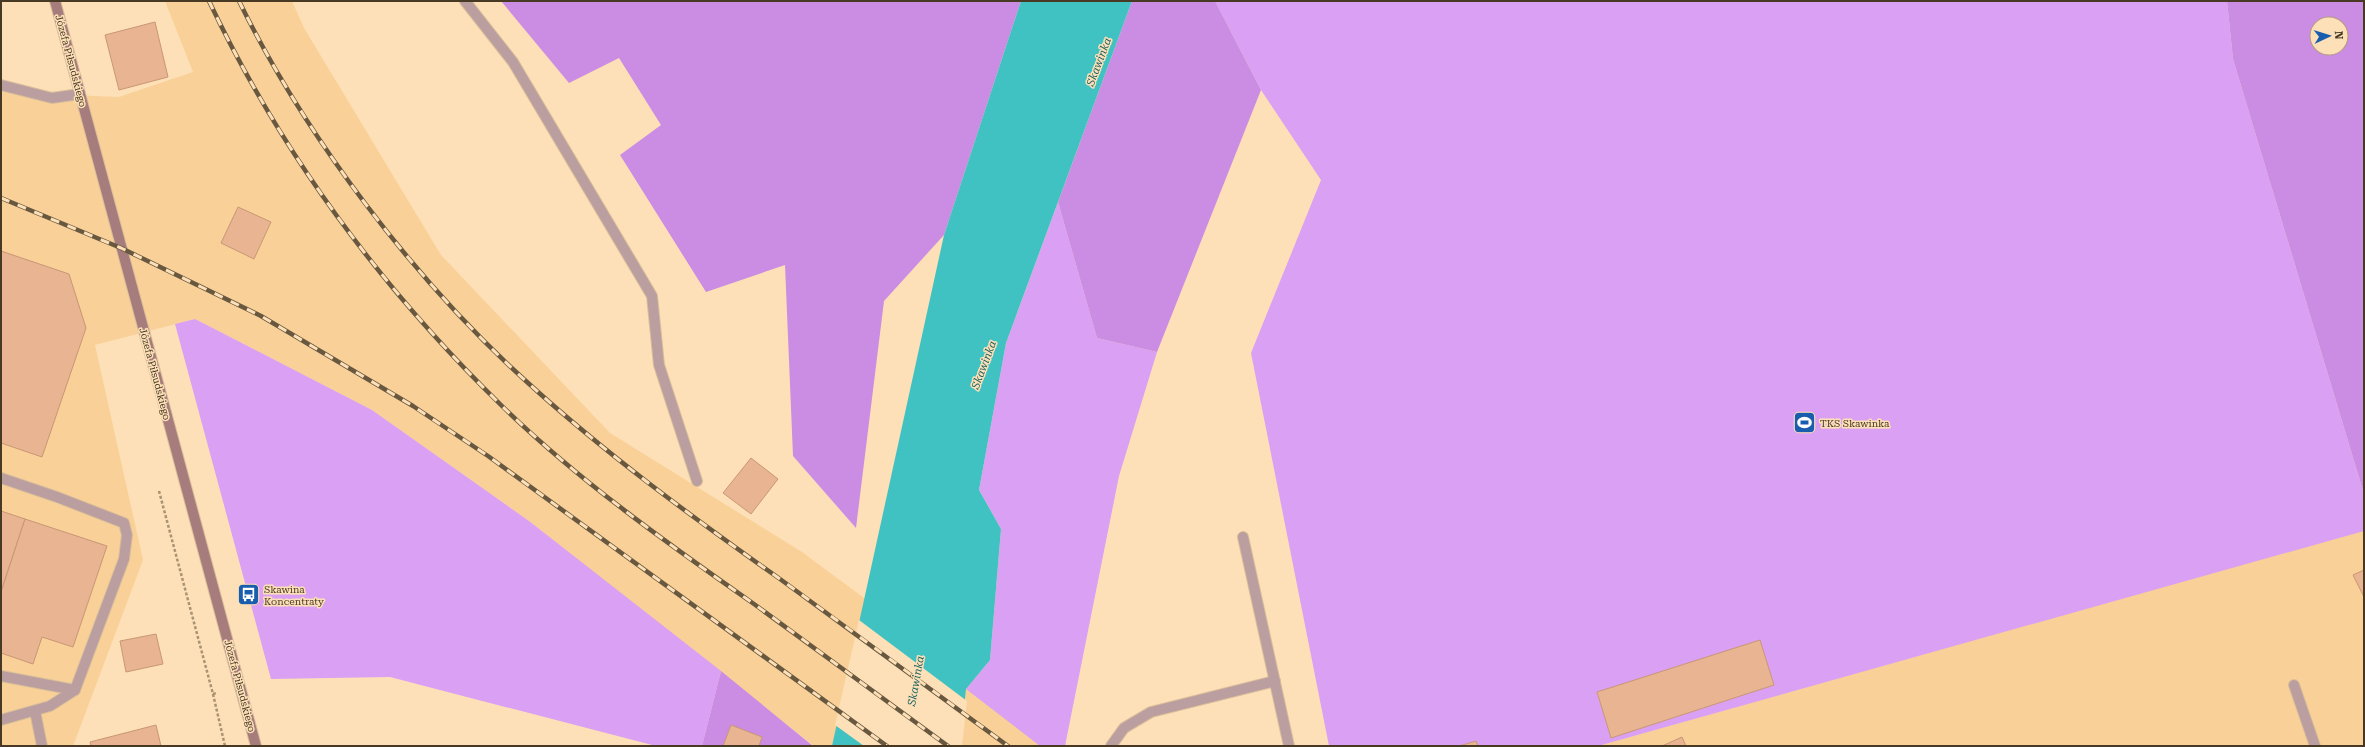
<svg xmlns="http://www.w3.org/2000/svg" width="2365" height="747" viewBox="0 0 2365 747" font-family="'Roboto Serif',serif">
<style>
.built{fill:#f9d097}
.green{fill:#daa0f3}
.forest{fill:#ca8de3;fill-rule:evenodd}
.water{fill:#40c1c2}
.pier{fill:#fde0b7}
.building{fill:#e8b491;stroke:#c99774}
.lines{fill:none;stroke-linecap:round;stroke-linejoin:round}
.service-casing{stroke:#d9bf9a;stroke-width:12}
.minor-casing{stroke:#d9bf9a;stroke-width:12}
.secondary-casing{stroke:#d9bf9a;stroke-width:12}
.path{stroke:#a99373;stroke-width:2.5;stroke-dasharray:3 2;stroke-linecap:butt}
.service{stroke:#bb9e9f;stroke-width:10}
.minor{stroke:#bb9e9f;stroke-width:10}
.secondary{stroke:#a67c7d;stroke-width:10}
.rail-casing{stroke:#695840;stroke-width:4.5}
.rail{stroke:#fde0b7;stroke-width:3;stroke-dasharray:9;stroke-linecap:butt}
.labels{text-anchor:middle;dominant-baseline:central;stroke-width:3;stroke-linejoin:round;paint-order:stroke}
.street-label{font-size:10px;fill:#473924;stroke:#fde0b7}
.poi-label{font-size:10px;fill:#473924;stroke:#fde0b7;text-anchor:start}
.water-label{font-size:11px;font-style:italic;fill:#1d6263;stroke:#fde0b7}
</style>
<rect width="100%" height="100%" fill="#fde0b7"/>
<!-- built -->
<g class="built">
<polygon points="165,1 292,1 304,28 441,255 610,433 802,552 1064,746 814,746 529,521 372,410 195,319 95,345 143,560 73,746 1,746 1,92 119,97 193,72"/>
<polygon points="2364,530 2364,746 1598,746 2048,619"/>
</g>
<!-- green -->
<g class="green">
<polygon points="1215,1 2227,1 2233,59 2364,494 2364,531 1598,746 1329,746 1251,353 1321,180 1261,90"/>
<polygon points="1058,202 1097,338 1157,352 1119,476 1065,746 1040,746 966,689 990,660 1001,529 979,490 1006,343"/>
<polygon points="195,319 372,410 529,521 721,671 702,746 656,746 390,677 271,679 175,324"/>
</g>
<!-- forest -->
<g class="forest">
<polygon points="501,1 1021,1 944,235 884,301 856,528 793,456 785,265 706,292 620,155 661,125 619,58 569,83"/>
<polygon points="1132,1 1215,1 1261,90 1157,352 1097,338 1058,202"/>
<path d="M2227,1H2364V494L2233,59ZM2317,24H2341V48H2317Z"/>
<polygon points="721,671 813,746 702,746"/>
</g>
<!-- water -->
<polygon class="water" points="1021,1 1132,1 1006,343 979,490 1001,529 990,660 966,689 960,746 832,746 944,235"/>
<!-- pier -->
<polygon class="pier" points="859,620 967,701 962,746 864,746 835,725"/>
<!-- building -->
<g class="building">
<polygon points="155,22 168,77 119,90 105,35"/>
<polygon points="238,207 271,222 254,259 221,243"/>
<polygon points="1,251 69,274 86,328 42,457 1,443"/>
<polygon points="751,458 778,479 751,514 723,493"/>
<polygon points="1,511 25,519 1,592"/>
<polygon points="25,519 107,546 73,647 42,637 33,664 1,653 1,592"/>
<polygon points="2364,570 2364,597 2353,575"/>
<polygon points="156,634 163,664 126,672 120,641"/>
<polygon points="1760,640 1774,685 1611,738 1597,692"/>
<polygon points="156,725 161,746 91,746 90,742"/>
<polygon points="731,725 762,737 759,746 723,746"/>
<polygon points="1682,737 1686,746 1662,746"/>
<polygon points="1476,741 1478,746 1459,746"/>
</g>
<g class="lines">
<defs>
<g id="service">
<polyline points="465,1 513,62 652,296 659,365 697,481"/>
<polyline points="1,478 57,497 124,523 127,535 124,559 75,690 50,706 1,720"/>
<polyline points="1243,537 1289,746"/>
<polyline points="1,676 75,690"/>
<polyline points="2294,685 2315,746"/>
<polyline points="35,711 42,746"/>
<polyline points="1111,746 1124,728 1151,712 1275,681"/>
</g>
<polyline id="minor" points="1,85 52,98 80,94"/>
<polyline id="secondary" points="55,1 256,746"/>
</defs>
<!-- service casing -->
<use href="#service" class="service-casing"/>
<!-- minor casing -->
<use href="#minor" class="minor-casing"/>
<!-- secondary casing -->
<use href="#secondary" class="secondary-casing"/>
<!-- path -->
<g class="path">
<polyline points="159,491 213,694 216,693"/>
<polyline points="213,694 225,746"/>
</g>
<!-- service -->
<use href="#service" class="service"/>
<!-- minor -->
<use href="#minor" class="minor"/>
<!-- secondary -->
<use href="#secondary" class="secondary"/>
<defs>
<g id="rail">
<path d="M209,1C281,153 382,289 502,406C578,480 667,543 754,604C819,651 883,699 948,746"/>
<path d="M239,1C305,136 415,281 527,382C606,454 692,517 780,579C856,634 932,690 1008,746"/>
<polyline points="1,198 121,248 261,316 413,406 488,456 887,746"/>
</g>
</defs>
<!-- rail casing -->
<use href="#rail" class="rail-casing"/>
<!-- rail -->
<use href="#rail" class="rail"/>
</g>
<!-- icons -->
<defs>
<symbol id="stadium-square" viewBox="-11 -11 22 22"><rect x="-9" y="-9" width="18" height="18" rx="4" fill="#195dae" stroke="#fde0b7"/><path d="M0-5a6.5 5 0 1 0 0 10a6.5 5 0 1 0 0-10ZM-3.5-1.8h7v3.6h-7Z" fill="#fff"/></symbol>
<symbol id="bus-square" viewBox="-11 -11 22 22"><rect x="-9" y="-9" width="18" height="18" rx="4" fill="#195dae" stroke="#fde0b7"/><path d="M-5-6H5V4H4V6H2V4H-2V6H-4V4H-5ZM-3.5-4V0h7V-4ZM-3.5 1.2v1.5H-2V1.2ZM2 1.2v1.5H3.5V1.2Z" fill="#fff"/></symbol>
</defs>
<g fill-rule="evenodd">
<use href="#stadium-square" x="1792" y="410" width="25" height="25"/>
<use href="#bus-square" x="236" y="582" width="25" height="25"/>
</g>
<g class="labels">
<!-- street labels -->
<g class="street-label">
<text transform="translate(71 61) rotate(75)">Józefa Piłsudskiego</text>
<text transform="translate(155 374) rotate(75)">Józefa Piłsudskiego</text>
<text transform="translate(240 686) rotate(75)">Józefa Piłsudskiego</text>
</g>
<!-- poi labels -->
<g class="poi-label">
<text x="1820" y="423">TKS Skawinka</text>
<text x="264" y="589">Skawina<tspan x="264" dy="12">Koncentraty</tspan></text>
</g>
<!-- water labels -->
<g class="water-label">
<text transform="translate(1099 62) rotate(-69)">Skawinka</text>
<text transform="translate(984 365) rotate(-69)">Skawinka</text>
<text transform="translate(916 681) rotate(-80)">Skawinka</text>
</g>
</g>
<!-- border -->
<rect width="2365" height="747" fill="none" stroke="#473924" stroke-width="4"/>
<!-- north arrow -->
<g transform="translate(2329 36) rotate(86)"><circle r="19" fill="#fde0b7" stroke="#b49d7c"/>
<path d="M0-3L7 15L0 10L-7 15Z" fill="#195dae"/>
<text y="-6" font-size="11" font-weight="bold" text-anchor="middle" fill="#473924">N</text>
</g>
</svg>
